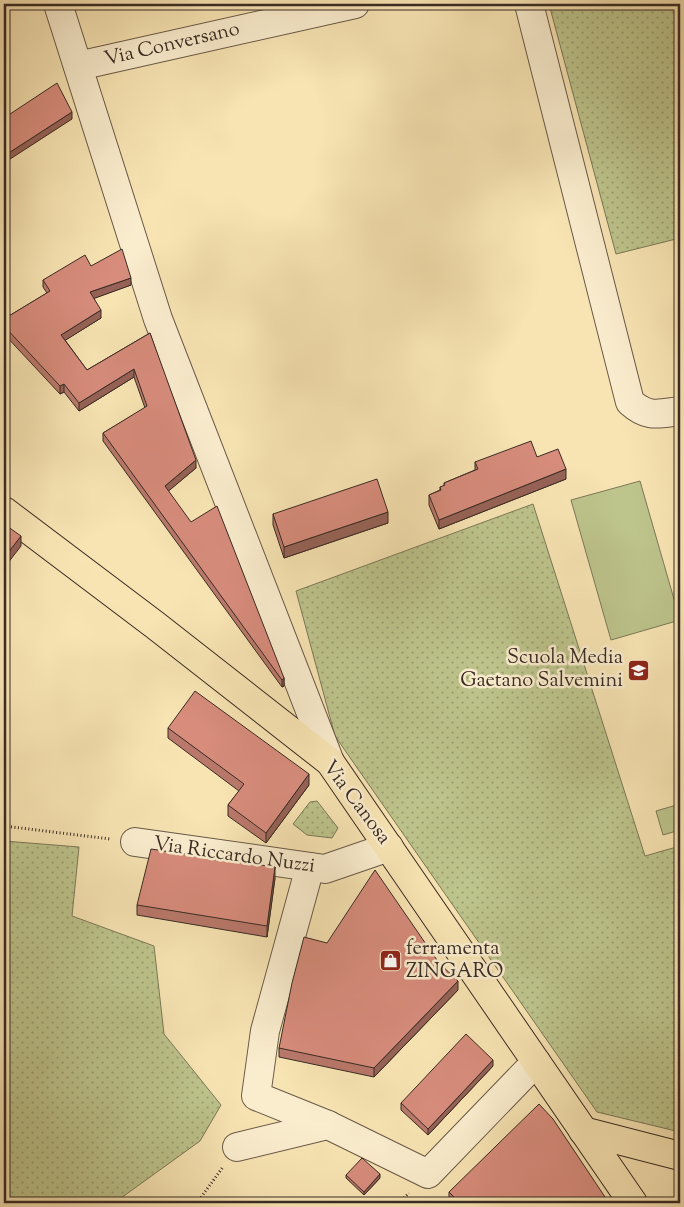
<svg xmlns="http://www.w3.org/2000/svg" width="684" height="1207" viewBox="0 0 684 1207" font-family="'Sorts Mill Goudy',serif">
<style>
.grass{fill:url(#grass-dots);stroke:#7b7858}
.garden{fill:#bdc48c;stroke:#7b7858}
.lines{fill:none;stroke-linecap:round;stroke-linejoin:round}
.minor-casing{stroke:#695948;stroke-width:30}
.major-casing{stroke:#392b24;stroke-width:30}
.path{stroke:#392b24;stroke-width:3;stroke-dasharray:1 2.5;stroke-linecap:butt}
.minor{stroke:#faedce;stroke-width:28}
.major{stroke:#f8e4b3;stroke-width:28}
.wall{fill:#b9786b;stroke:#392b24}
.shaded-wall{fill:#966257;stroke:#392b24}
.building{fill:#d78c7c;stroke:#392b24}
.labels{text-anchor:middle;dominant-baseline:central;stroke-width:5;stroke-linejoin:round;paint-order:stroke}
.street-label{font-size:20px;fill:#392b24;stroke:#faedce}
.poi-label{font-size:20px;fill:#392b24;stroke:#faedce;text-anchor:end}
</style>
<defs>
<pattern id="grass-dots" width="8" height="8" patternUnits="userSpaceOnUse" patternTransform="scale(1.25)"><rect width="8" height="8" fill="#bdc48c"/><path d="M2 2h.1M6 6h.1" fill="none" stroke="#9b9f72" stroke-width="1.8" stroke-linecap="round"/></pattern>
</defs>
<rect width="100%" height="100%" fill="#f8e4b3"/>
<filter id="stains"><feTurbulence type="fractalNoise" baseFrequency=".004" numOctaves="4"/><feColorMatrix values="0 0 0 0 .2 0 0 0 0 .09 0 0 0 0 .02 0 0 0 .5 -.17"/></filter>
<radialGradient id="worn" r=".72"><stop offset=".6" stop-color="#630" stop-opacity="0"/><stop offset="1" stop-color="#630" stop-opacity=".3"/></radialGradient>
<!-- grass -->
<g class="grass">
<polygon points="549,4 680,4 680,238 616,254"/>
<polygon points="533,504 645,856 680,846 680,1132 597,1112 335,736 296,591"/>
<polygon points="317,801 338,828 332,838 307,835 293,824 310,802"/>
<polygon points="4,841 79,847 72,916 154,946 164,1034 221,1105 200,1141 114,1203 4,1203"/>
</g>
<!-- garden -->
<g class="garden">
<polygon points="640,481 680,620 611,640 571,500"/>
<polygon points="680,804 680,830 663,835 656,811"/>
</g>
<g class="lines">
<defs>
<g id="minor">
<polyline points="58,4 158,319 330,762"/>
<path d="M529,4L630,402C648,418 657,414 680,411"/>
<polyline points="78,66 355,4"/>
<polyline points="135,842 325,869 389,847"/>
<polyline points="310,867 265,1031 256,1096 328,1125"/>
<polyline points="237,1147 328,1125 428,1174 536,1062"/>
</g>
<g id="major">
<polyline points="4,511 155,625 330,762 633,1203"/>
<polyline points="583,1131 680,1156"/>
</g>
</defs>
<!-- minor casing -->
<use href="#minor" class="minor-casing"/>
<!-- major casing -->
<use href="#major" class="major-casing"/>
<!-- path -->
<g class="path">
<polyline points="4,826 110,839"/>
<polyline points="197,1203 223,1167"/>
<polyline points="399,1203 409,1193"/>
</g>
<!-- minor -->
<use href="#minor" class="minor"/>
<!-- major -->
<use href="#major" class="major"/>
</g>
<!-- wall -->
<g class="wall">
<polygon points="43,280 131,285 94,298 101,318 65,340 87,370 150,333 196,468 168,491 284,678 284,686 282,687 103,441 103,433 145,408 134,377 79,411 64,392 60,394 4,334 4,319 47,293 43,287"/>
<polygon points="537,457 566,479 439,529 429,505 429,495 440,490 440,487 444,486 444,483 475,470 475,462"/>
<polygon points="273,514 388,523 284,558 273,525"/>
<polygon points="168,728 309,785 266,843 228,816 228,805 239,791 168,738"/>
<polygon points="275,878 267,937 137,915 137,905"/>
<polygon points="458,990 374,1077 279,1057 279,1048"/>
<polygon points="493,1066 428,1135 401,1110 401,1103"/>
<polygon points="346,1175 380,1178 364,1195 346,1178"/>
<polygon points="449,1192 609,1203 451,1203 449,1201"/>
</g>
<!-- shaded-wall -->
<g class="shaded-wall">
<polygon points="72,112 72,119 4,163 4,156"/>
<polygon points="131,278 131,285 90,300 90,292"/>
<polygon points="101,310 101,318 61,343 61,335"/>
<polygon points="134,369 134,377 79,411 79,403"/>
<polygon points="64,384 64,392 60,394 60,386"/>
<polygon points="196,460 196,468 165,494 165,486"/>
<polygon points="566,469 566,479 439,529 439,520"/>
<polygon points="388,512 388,523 284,558 284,547"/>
<polygon points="21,536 21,546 4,568 4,558"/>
<polygon points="284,678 284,686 282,687 282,680"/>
<polygon points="309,774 309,785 266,843 266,833"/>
<polygon points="275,867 275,878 267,937 267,926"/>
<polygon points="458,981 458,990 374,1077 374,1068"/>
<polygon points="493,1060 493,1066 428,1135 428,1129"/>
<polygon points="380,1174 380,1178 364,1195 364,1192"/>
</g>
<!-- building -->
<g class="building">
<polygon points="57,83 72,112 4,156 4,118"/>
<polygon points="122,249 131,278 90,292 101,310 61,335 87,370 150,333 196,460 165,486 191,522 217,506 284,678 282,680 103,433 147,406 134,369 79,403 64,384 60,386 4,326 4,319 50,291 43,280 85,255 91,266"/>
<polygon points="531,441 537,457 558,449 566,469 439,520 429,495 441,490 440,487 445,485 444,483 478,469 475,462"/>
<polygon points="377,479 388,512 284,547 273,514"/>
<polygon points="4,524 21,536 4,558"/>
<polygon points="195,691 309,774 266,833 228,805 244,784 168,728"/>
<polygon points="151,849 275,867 267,926 137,905"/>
<polygon points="375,870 439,963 458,981 374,1068 279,1048 292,983 304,937 327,943"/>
<polygon points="466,1034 493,1060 428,1129 401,1103"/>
<polygon points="539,1104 553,1119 609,1203 460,1203 449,1192"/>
<polygon points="362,1158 380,1174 364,1192 346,1175"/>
</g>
<!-- icons -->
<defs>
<symbol id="school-square" viewBox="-11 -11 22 22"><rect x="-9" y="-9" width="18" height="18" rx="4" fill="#8f2418" stroke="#faedce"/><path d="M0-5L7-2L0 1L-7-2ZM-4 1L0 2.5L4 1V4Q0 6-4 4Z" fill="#fff"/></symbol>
<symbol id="shop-square" viewBox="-11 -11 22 22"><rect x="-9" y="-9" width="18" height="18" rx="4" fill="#8f2418" stroke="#faedce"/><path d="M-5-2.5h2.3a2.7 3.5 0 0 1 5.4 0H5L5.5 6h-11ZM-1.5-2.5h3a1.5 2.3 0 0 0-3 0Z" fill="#fff"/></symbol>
</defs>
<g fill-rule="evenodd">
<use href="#school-square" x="626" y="658" width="25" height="25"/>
<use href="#shop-square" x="378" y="948" width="25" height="25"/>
</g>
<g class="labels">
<!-- street labels -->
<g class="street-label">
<text transform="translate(172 45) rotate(-13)">Via Conversano</text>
<text transform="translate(356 803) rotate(53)">Via Canosa</text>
<text transform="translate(234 856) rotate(8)">Via Riccardo Nuzzi</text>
</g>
<!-- poi labels -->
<g class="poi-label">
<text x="623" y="658">Scuola Media<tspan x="623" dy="23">Gaetano Salvemini</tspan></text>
<text x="406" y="949" text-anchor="start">ferramenta<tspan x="406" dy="23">ZINGARO</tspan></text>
</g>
</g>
<!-- margin -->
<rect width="684" height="1207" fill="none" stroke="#f8e4b3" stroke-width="20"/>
<rect x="5" y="5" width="674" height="1197" fill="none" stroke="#392b24" stroke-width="2.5"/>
<rect x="10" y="10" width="664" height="1187" fill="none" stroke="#392b24"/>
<rect width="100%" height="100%" filter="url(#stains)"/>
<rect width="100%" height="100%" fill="url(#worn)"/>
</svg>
